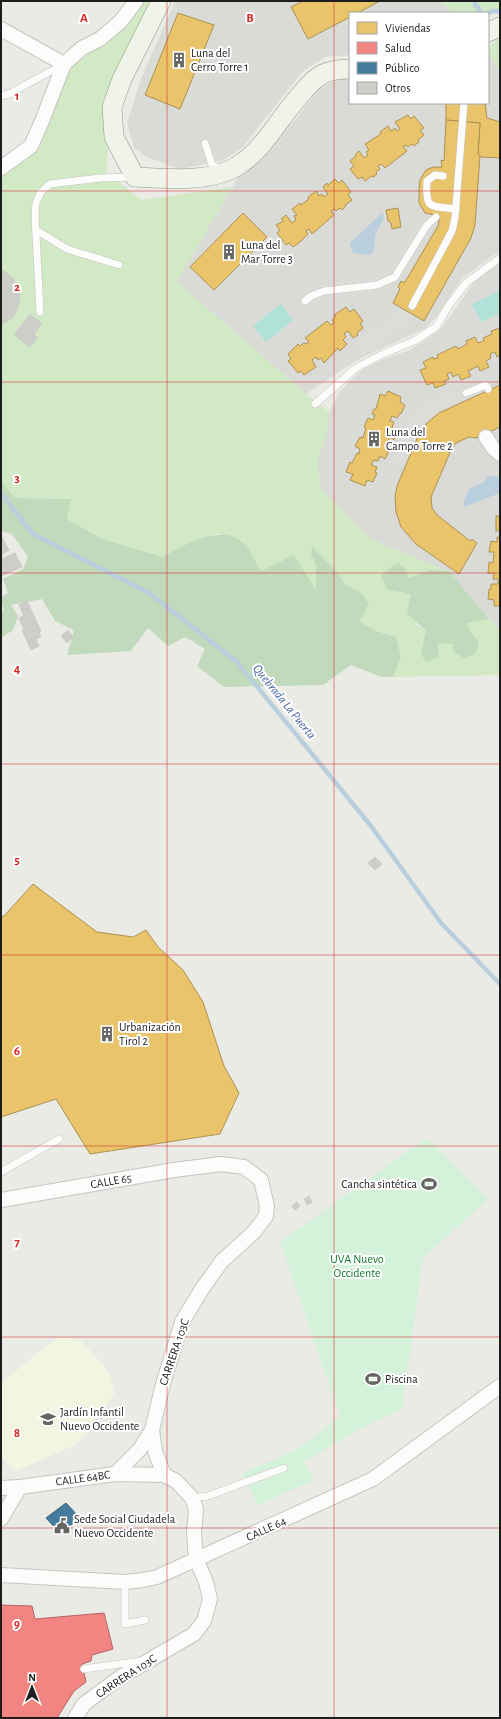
<svg xmlns="http://www.w3.org/2000/svg" width="501" height="1719" viewBox="0 0 501 1719" font-family="'Alegreya Sans',sans-serif">
<style>
.residential{fill:#dadad7}
.education{fill:#f2f5e0}
.grass{fill:#d1e9c4}
.forest{fill:#c0dabb}
.park{fill:#d3f2d9}
.pitch{fill:#b1e2d7}
.parking{fill:#dcdcd9}
.water{fill:#b9cfde}
.homes{fill:#e9c46a;stroke:#ac9253}
.health{fill:#f28482;stroke:#b26564}
.public{fill:#457b9d;stroke:#395f77}
.lines{fill:none;stroke-linecap:round;stroke-linejoin:round}
.stream{stroke:#b9cfde;stroke-width:4.5}
.building{fill:#cdcdc9;stroke:#ceccc7}
.lane-casing{stroke:#c4c4c2;stroke-width:8}
.street-casing{stroke:#c4c4c2;stroke-width:16}
.secondary-casing{stroke:#8f957f;stroke-width:20}
.lane{stroke:#fcfcfb;stroke-width:7}
.street{stroke:#fcfcfb;stroke-width:14}
.secondary{stroke:#f0f3e9;stroke-width:19}
.grid{fill:none;stroke:#d62828;stroke-width:1;stroke-opacity:0.55}
.labels{text-anchor:middle;dominant-baseline:central;stroke-width:4;stroke-linejoin:round;paint-order:stroke}
.poi-label{font-size:12px;fill:#1d1d1d;stroke:#fff;text-anchor:start}
.street-label{font-size:12px;fill:#1d1d1d;stroke:#fff}
.park-label{font-size:12px;fill:#0e772b;stroke:#fff}
.water-label{font-size:13px;font-style:italic;fill:#4c69a9;stroke:#fff}
.grid-label{font-size:13px;text-anchor:middle;font-weight:bold;fill:#d62828;stroke:#fff;stroke-width:4;stroke-linejoin:round;paint-order:stroke}
</style>
<rect width="100%" height="100%" fill="#ebebe6"/>
<!-- residential -->
<g class="residential">
<polygon points="175,1 441,1 453,13 350,13 350,55 325,57 302,72 242,148 222,161 180,169 149,158 134,148 127,123 141,79"/>
<polygon points="488,53 500,71 500,251 462,278 440,312 426,328 357,360 306,394 177,282 238,177 273,148 319,89 341,78 350,78 350,103 488,103"/>
<polygon points="500,264 500,632 449,571 386,546 367,536 321,489 317,462 327,434 329,412 341,390 362,370 379,361 410,350 441,329 477,278"/>
</g>
<!-- education -->
<polygon class="education" points="58,1337 81,1340 110,1374 114,1394 77,1444 16,1471 1,1457 1,1383"/>
<!-- grass -->
<g class="grass">
<polygon points="144,1 154,1 105,119 108,150 106,172 141,200 232,187 177,282 306,394 329,412 327,434 317,462 321,489 367,536 386,546 449,571 429,570 408,578 405,568 400,593 412,593 417,625 426,631 421,654 438,643 479,642 470,631 466,623 489,619 500,632 500,675 393,677 401,657 396,637 376,631 360,620 360,592 345,584 337,572 311,554 316,565 316,590 312,584 261,571 246,546 218,533 186,544 163,557 102,539 67,519 71,499 15,498 1,481 1,174 40,148 68,68 117,34"/>
<polygon points="441,1 500,1 500,10 494,9 488,13 453,13"/>
<polygon points="500,38 500,71 488,53 488,47"/>
</g>
<!-- forest -->
<g class="forest">
<path d="M1,481L15,498L71,499L67,519L102,539L163,557C185,544 226,520 247,547C252,554 256,563 261,571L294,555L316,590V565L311,554L312,547L337,572L345,584L360,592L369,603L360,621L376,631L396,637L401,657L393,677H381L351,665L323,685L224,687L197,666L205,649L185,637L168,646L148,628L131,651L67,655L74,630L55,621L42,599L11,605L18,616L13,630L1,638V613L4,609L1,603V597L8,593L3,579L23,569L28,557L12,534L1,531Z"/>
<polygon points="398,563 405,568 409,578 429,570 449,571 489,619 467,623 470,631 479,642 475,654 464,658 453,651 453,644 438,643 439,657 426,662 421,654 426,631 407,613 411,594 388,590 381,576 388,569"/>
</g>
<!-- park -->
<polygon class="park" points="427,1138 488,1199 423,1258 402,1409 359,1429 304,1462 314,1480 258,1505 242,1474 300,1448 340,1416 280,1242"/>
<!-- pitch -->
<g class="pitch">
<polygon points="500,291 500,313 481,322 472,304"/>
<polygon points="281,304 293,320 266,342 253,326"/>
</g>
<!-- parking -->
<g class="parking">
<polygon points="421,222 434,227 403,280 401,280 379,291 324,298 318,300 308,307 299,296 312,287 319,285 377,277 392,270"/>
<polygon points="400,309 415,317 363,355 354,344"/>
<polygon points="452,390 457,402 442,409 427,420 402,468 393,464 391,461 416,408"/>
</g>
<!-- water -->
<g class="water">
<path d="M382,213L384,218C382,223 378,228 376,233C373,242 378,249 370,255L353,253L350,245L351,242Z"/>
<polygon points="488,476 500,477 500,493 464,507 463,504 469,489 484,482"/>
</g>
<!-- homes -->
<g class="homes">
<polygon points="303,1 380,1 358,13 350,13 350,17 308,39 291,7"/>
<polygon points="178,13 214,25 180,109 145,95"/>
<polygon points="446,103 485,103 487,118 500,122 500,158 481,157 478,154 480,123 446,120"/>
<polygon points="408,115 411,119 414,116 424,128 420,130 424,135 418,140 419,142 414,146 412,144 408,147 406,145 403,146 407,151 385,168 381,164 378,166 380,169 376,172 377,174 374,177 372,176 365,181 362,177 358,179 350,169 354,166 350,161 356,156 355,155 359,151 364,158 368,155 366,152 369,150 365,144 381,134 380,132 388,126 391,131 395,128 397,131 400,129 395,122"/>
<polygon points="446,120 480,123 478,154 480,156 475,225 471,238 424,321 393,303 400,289 398,287 401,281 404,283 408,277 438,226 440,216 425,213 419,203 419,190 420,180 426,170 433,167 442,167 441,160 444,161"/>
<polygon points="335,179 339,183 342,180 351,192 348,195 352,200 345,205 346,206 342,210 340,208 336,211 334,209 331,211 334,215 312,234 309,229 306,231 308,234 300,242 293,247 289,243 286,245 277,233 280,230 276,225 284,221 281,219 286,215 292,223 296,220 294,216 297,215 292,209 300,203 301,205 309,199 308,197 316,191 319,196 322,194 324,197 328,194 323,187 327,183 328,185"/>
<polygon points="398,208 401,227 392,229 391,223 388,221 386,210"/>
<polygon points="243,213 267,237 214,290 190,267"/>
<polygon points="346,307 350,312 354,309 363,321 360,323 363,328 357,333 358,335 353,338 348,331 344,334 346,337 343,340 347,344 340,351 338,348 324,363 321,358 318,360 316,357 312,360 316,367 304,375 301,371 298,373 288,361 291,359 288,354 298,344 300,346 304,343 306,344 309,342 305,338 327,321 331,325 334,323 332,320 336,316 334,315"/>
<polygon points="500,328 500,356 497,357 495,352 490,354 491,358 486,361 489,367 480,371 478,366 468,371 471,376 461,380 458,374 453,377 451,372 447,374 449,379 444,381 446,384 435,388 433,383 427,385 420,370 426,368 423,362 433,357 434,359 438,358 437,355 456,346 458,349 467,344 466,341 475,337 478,343 484,341 483,338 492,334 491,331"/>
<polygon points="500,385 500,427 476,438 469,437 456,443 452,448 431,497 432,508 437,515 470,541 472,539 477,543 459,574 416,544 401,527 396,512 395,496 397,486 419,434 427,423 439,413"/>
<polygon points="388,391 401,397 400,402 405,405 401,414 400,413 397,418 392,416 390,421 394,422 392,428 397,430 394,440 390,437 385,447 390,449 385,459 380,456 378,461 374,460 371,465 377,467 375,472 377,473 373,482 367,480 365,486 350,480 353,474 346,472 350,462 352,463 357,453 359,454 360,449 355,446 360,437 363,438 366,428 364,427 368,418 373,420 375,415 372,414 374,409 376,409 380,394 385,396"/>
<rect x="496" y="516" width="4" height="15"/>
<polygon points="497,537 500,537 500,606 494,606 494,600 488,599 489,589 491,589 491,584 498,584 498,579 493,579 494,573 488,573 489,562 493,563 494,552 489,552 491,541 497,542"/>
<polygon points="33,884 97,932 133,937 146,930 158,947 183,970 203,1002 224,1066 239,1093 220,1134 90,1154 56,1099 1,1117 1,917 4,916"/>
</g>
<!-- health -->
<polygon class="health" points="1,1605 32,1606 35,1619 104,1613 113,1649 92,1655 91,1661 82,1664 86,1682 74,1691 57,1718 1,1718"/>
<!-- public -->
<polygon class="public" points="66,1503 80,1518 60,1533 46,1518"/>
<g class="lines">
<!-- stream -->
<g class="stream">
<polyline points="475,1 475,6 478,7 481,13"/>
<polyline points="488,13 493,11 500,11"/>
<polyline points="1,493 33,534 149,593 237,662 371,826 441,923 500,984"/>
</g>
</g>
<!-- building -->
<g class="building">
<polygon points="1,269 13,278 18,287 20,297 18,308 13,317 1,325"/>
<polygon points="30,314 42,324 34,334 38,338 30,347 14,335"/>
<polygon points="1,536 9,550 1,555"/>
<polygon points="15,553 22,567 1,576 1,559"/>
<polygon points="27,601 41,631 39,632 41,637 36,639 39,646 31,650 22,630 24,630 19,618 24,616 19,605"/>
<polygon points="68,630 73,637 67,643 61,636"/>
<polygon points="375,857 382,864 375,870 368,863"/>
<polygon points="309,1196 312,1202 307,1205 304,1199"/>
<polygon points="297,1202 300,1206 295,1210 292,1206"/>
</g>
<g class="lines">
<defs>
<g id="lane">
<polyline points="1,96 9,94 62,65"/>
<polyline points="205,143 212,165 220,169"/>
<path d="M443,176L435,175L427,181C425,210 430,206 456,209"/>
<polyline points="36,230 67,249 119,265"/>
<polyline points="305,301 311,296 324,291 377,285 395,277 427,225 436,217"/>
<polyline points="412,306 452,231 455,218 464,103"/>
<polyline points="40,312 35,216 36,203 41,192 50,184 100,178 133,177"/>
<polyline points="466,393 486,385 488,389"/>
<polyline points="315,404 356,368 383,354 416,340 436,327 449,305 466,283 500,258"/>
<polyline points="1,1172 59,1139"/>
<polyline points="192,1498 208,1496 284,1468"/>
<polyline points="125,1582 125,1624 145,1620"/>
<polyline points="84,1669 141,1661"/>
</g>
<g id="street">
<polyline points="1,29 64,64 82,48 100,39 121,21 136,1"/>
<polyline points="1,168 31,146 42,121 64,64"/>
<polyline points="486,437 493,448 500,454"/>
<polyline points="1,1200 174,1170 221,1164 244,1167 261,1180 267,1206 266,1216 254,1232 222,1261 202,1289 182,1322 163,1384 152,1430 140,1449 115,1474"/>
<polyline points="152,1430 155,1451 164,1475"/>
<polyline points="1,1488 20,1487 115,1474 164,1475 176,1481 192,1498 196,1509 194,1533 196,1559 206,1582 210,1599 204,1621 194,1634 119,1678 84,1704 75,1718"/>
<polyline points="1,1519 20,1487"/>
<polyline points="1,1575 125,1582 143,1580 157,1577 373,1479 500,1386"/>
</g>
<g id="secondary">
<path d="M161,1L122,79L112,107L114,137L135,177C167,179 212,183 239,165C265,148 280,117 301,94C307,87 314,78 323,74C332,70 341,69 350,69"/>
<polyline points="488,32 500,27"/>
</g>
</defs>
<!-- lane casing -->
<use href="#lane" class="lane-casing"/>
<!-- street casing -->
<use href="#street" class="street-casing"/>
<!-- secondary casing -->
<use href="#secondary" class="secondary-casing"/>
<!-- lane -->
<use href="#lane" class="lane"/>
<!-- street -->
<use href="#street" class="street"/>
<!-- secondary -->
<use href="#secondary" class="secondary"/>
</g>
<!-- grid -->
<path class="grid" d="M167,1V1718M334,1V1718M1,191H500M1,382H500M1,573H500M1,764H500M1,955H500M1,1146H500M1,1337H500M1,1528H500"/>
<!-- icons -->
<defs>
<symbol id="building-bare" viewBox="-9 -9 18 18"><path d="M-4-6H4V6H1V3H-1V6H-4ZM-2.5-4.3h1.7v1.8h-1.7ZM.8-4.3h1.7v1.8H.8ZM-2.5-1h1.7V.8h-1.7ZM.8-1h1.7V.8H.8Z" fill="#656563" stroke="#fff" stroke-width="2.5" paint-order="stroke"/></symbol>
<symbol id="stadium-bare" viewBox="-9 -9 18 18"><path d="M0-5a6.5 5 0 1 0 0 10a6.5 5 0 1 0 0-10ZM-3.5-1.8h7v3.6h-7Z" fill="#656563" stroke="#fff" stroke-width="2.5" paint-order="stroke"/></symbol>
<symbol id="school-bare" viewBox="-9 -9 18 18"><path d="M0-5L7-2L0 1L-7-2ZM-4 1L0 2.5L4 1V4Q0 6-4 4Z" fill="#656563" stroke="#fff" stroke-width="2.5" paint-order="stroke"/></symbol>
<symbol id="civic-bare" viewBox="-9 -9 18 18"><path d="M-.6-6.5H3V-4.5H.6V-3L4-1V1h2V6H-6V1h2V-1L-.6-3ZM-1.2 2.5V6h2.4V2.5Z" fill="#656563" stroke="#fff" stroke-width="2.5" paint-order="stroke"/></symbol>
</defs>
<g fill-rule="evenodd">
<use href="#building-bare" x="168" y="49" width="22" height="22"/>
<use href="#building-bare" x="218" y="241" width="22" height="22"/>
<use href="#building-bare" x="363" y="428" width="22" height="22"/>
<use href="#building-bare" x="96" y="1023" width="22" height="22"/>
<use href="#stadium-bare" x="418" y="1173" width="22" height="22"/>
<use href="#stadium-bare" x="362" y="1368" width="22" height="22"/>
<use href="#school-bare" x="37" y="1408" width="22" height="22"/>
<use href="#civic-bare" x="51" y="1515" width="22" height="22"/>
</g>
<g class="labels">
<!-- poi labels -->
<g class="poi-label">
<text x="191" y="53">Luna del<tspan x="191" dy="14">Cerro Torre 1</tspan></text>
<text x="241" y="245">Luna del<tspan x="241" dy="14">Mar Torre 3</tspan></text>
<text x="386" y="432">Luna del<tspan x="386" dy="14">Campo Torre 2</tspan></text>
<text x="119" y="1027">Urbanización<tspan x="119" dy="14">Tirol 2</tspan></text>
<text x="417" y="1184" text-anchor="end">Cancha sintética</text>
<text x="385" y="1379">Piscina</text>
<text x="60" y="1412">Jardín Infantil<tspan x="60" dy="14">Nuevo Occidente</tspan></text>
<text x="74" y="1519">Sede Social Ciudadela<tspan x="74" dy="14">Nuevo Occidente</tspan></text>
</g>
<!-- street labels -->
<g class="street-label">
<text transform="translate(111 1181) rotate(-10)">CALLE 65</text>
<text transform="translate(174 1352) rotate(-71)">CARRERA 103C</text>
<text transform="translate(83 1478) rotate(-8)">CALLE 64BC</text>
<text transform="translate(266 1529) rotate(-25)">CALLE 64</text>
<text transform="translate(126 1676) rotate(-33)">CARRERA 103C</text>
</g>
<!-- park labels -->
<g class="park-label">
<text x="357" y="1259">UVA Nuevo<tspan x="357" dy="14">Occidente</tspan></text>
</g>
<!-- water labels -->
<g class="water-label">
<text transform="translate(284 702) rotate(51)">Quebrada La Puerta</text>
</g>
</g>
<g class="grid-label">
<text x="84" y="22">A</text>
<text x="250" y="22">B</text>
<text x="17" y="100">1</text>
<text x="17" y="291">2</text>
<text x="17" y="482">3</text>
<text x="17" y="673">4</text>
<text x="17" y="864">5</text>
<text x="17" y="1055">6</text>
<text x="17" y="1246">7</text>
<text x="17" y="1437">8</text>
<text x="17" y="1628">9</text>
</g>
<!-- border -->
<rect width="501" height="1719" fill="none" stroke="#1d1d1d" stroke-width="4"/>
<!-- legend -->
<rect x="349" y="12" width="140" height="92" fill="#ffffff" stroke="#a5a5a5"/>
<rect x="357" y="22" width="20" height="12" fill="#e9c46a" stroke="#a5a5a5"/>
<text x="385" y="32" font-size="12" fill="#1d1d1d">Viviendas</text>
<rect x="357" y="42" width="20" height="12" fill="#f28482" stroke="#a5a5a5"/>
<text x="385" y="52" font-size="12" fill="#1d1d1d">Salud</text>
<rect x="357" y="62" width="20" height="12" fill="#457b9d" stroke="#a5a5a5"/>
<text x="385" y="72" font-size="12" fill="#1d1d1d">Público</text>
<rect x="357" y="82" width="20" height="12" fill="#cdcdc9" stroke="#a5a5a5"/>
<text x="385" y="92" font-size="12" fill="#1d1d1d">Otros</text>
<!-- north arrow -->
<g transform="translate(32 1687)" stroke="#ffffff" stroke-width="3" paint-order="stroke">
<path d="M0-3L7 15L0 10L-7 15Z" fill="#1d1d1d"/>
<text y="-6" font-size="11" font-weight="bold" text-anchor="middle" fill="#1d1d1d">N</text>
</g>
</svg>
